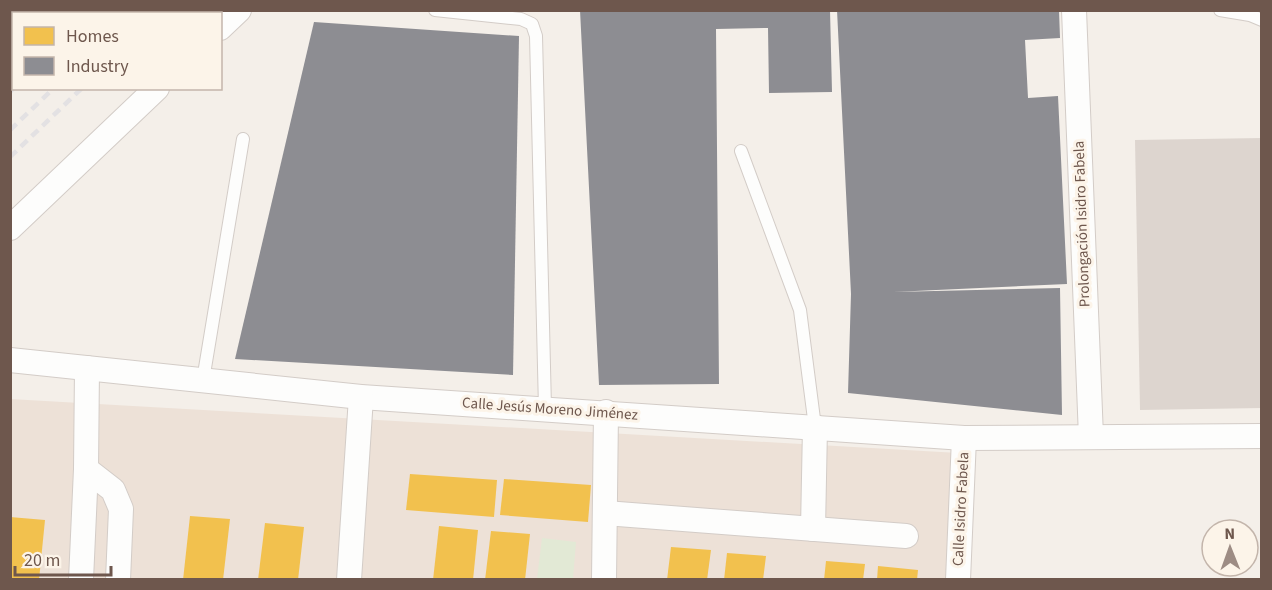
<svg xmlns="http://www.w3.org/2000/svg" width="1272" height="590" viewBox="0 0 1272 590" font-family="'Source Sans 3',sans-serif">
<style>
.residential{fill:#ede1d7}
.green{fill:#e2e9d5}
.homes{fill:#f2c14e}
.industry{fill:#8d8d92}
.building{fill:#ddd5cf}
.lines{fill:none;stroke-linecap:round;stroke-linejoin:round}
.service-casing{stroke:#d3ccc7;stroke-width:14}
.minor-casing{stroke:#d3ccc7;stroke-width:26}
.path{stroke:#d5cfca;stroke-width:4;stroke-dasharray:1.5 4.5;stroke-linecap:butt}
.service{stroke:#fdfdfc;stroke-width:12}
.minor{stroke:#fdfdfc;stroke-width:24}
.rail{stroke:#e3e1e3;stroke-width:4.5;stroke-dasharray:9 6;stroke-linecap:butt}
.labels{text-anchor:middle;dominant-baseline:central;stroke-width:6;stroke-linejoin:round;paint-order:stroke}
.street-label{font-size:15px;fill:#6e574d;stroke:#fcf4e9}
</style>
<rect width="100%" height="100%" fill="#f4efe9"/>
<!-- residential -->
<polygon class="residential" points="10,399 976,454 967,579 11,579"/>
<!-- green -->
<polygon class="green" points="542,538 576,542 573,579 537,579"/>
<!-- homes -->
<g class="homes">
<polygon points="410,474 497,480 494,517 406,510"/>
<polygon points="504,479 591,485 588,522 500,515"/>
<polygon points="190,516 230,519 223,580 183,580"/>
<polygon points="10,517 45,520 39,580 10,580"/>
<polygon points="265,523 304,527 298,580 258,580"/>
<polygon points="439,526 478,530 473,580 433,580"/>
<polygon points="491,531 530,534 525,580 485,580"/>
<polygon points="671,547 711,550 707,580 667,580"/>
<polygon points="727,553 766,556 763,580 724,580"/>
<polygon points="826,561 865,564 863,580 824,580"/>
<polygon points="878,566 918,570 917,580 877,580"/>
</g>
<!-- industry -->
<g class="industry">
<polygon points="580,10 830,10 832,92 769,93 768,28 716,29 719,384 599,385"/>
<polygon points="837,10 1059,10 1060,38 1025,40 1028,98 1058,96 1067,284 893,292 1060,288 1062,415 848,393 851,294"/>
<polygon points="314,22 519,36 513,375 235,359"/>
</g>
<!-- building -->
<polygon class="building" points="1262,138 1262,408 1140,410 1135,140"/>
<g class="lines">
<defs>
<g id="service">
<polyline points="435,10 521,19 532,24 536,36 545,408"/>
<polyline points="1220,10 1250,15 1262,20"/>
<polyline points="741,151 800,310 815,427"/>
<polyline points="203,380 243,139"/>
</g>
<g id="minor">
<polyline points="1074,10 1091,437"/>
<polyline points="220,28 239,10"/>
<polyline points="10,228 157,88"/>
<polyline points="10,360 361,397 964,438 1262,436"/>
<polyline points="86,469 113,490 121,509 118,580"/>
<polyline points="605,513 906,536"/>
<polyline points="813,529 815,427"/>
<polyline points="81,580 86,469 87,368"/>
<polyline points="349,580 361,397"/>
<polyline points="604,580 606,412"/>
<polyline points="958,580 964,438"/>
</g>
</defs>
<!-- service casing -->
<use href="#service" class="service-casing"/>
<!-- minor casing -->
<use href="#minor" class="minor-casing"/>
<!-- path -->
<g class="path">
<polyline points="24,14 27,10"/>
<polyline points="10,27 14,24"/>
</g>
<!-- service -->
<use href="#service" class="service"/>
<!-- minor -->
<use href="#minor" class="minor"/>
<!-- rail -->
<g class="rail">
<polyline points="59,14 62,10"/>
<polyline points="93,14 96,10"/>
<polyline points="133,14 136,10"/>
<polyline points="161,14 164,10"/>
<polyline points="10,59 14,56"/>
<polyline points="10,92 14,88"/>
<polyline points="10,130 54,88"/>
<polyline points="10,157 82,88"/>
</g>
</g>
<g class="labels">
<!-- street labels -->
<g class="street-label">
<text transform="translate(1082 224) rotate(-92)">Prolongación Isidro Fabela</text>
<text transform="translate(550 409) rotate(4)">Calle Jesús Moreno Jiménez</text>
<text transform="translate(961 509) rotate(-87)">Calle Isidro Fabela</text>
</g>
</g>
<!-- border -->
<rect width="1272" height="590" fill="none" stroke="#6e574d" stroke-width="24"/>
<!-- legend -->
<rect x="12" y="12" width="210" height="78" fill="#fcf4e9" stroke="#c3b5ab" stroke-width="1.5"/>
<rect x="24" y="27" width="30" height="18" fill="#f2c14e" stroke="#c3b5ab" stroke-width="1.5"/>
<text x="66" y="42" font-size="18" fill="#6e574d">Homes</text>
<rect x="24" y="57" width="30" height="18" fill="#8d8d92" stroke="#c3b5ab" stroke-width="1.5"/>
<text x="66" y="72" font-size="18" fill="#6e574d">Industry</text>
<!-- north arrow -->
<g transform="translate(1230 548) rotate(359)"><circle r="28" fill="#fcf4e9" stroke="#c3b5ab" stroke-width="1.5"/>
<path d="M0-4.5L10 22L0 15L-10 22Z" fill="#9d8c84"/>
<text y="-9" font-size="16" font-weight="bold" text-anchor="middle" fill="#6e574d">N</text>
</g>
<!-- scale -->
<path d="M15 566v9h96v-9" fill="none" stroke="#6e574d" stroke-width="3"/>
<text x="24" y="566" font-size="18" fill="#6e574d" stroke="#fcf4e9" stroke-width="4.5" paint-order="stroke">20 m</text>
</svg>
